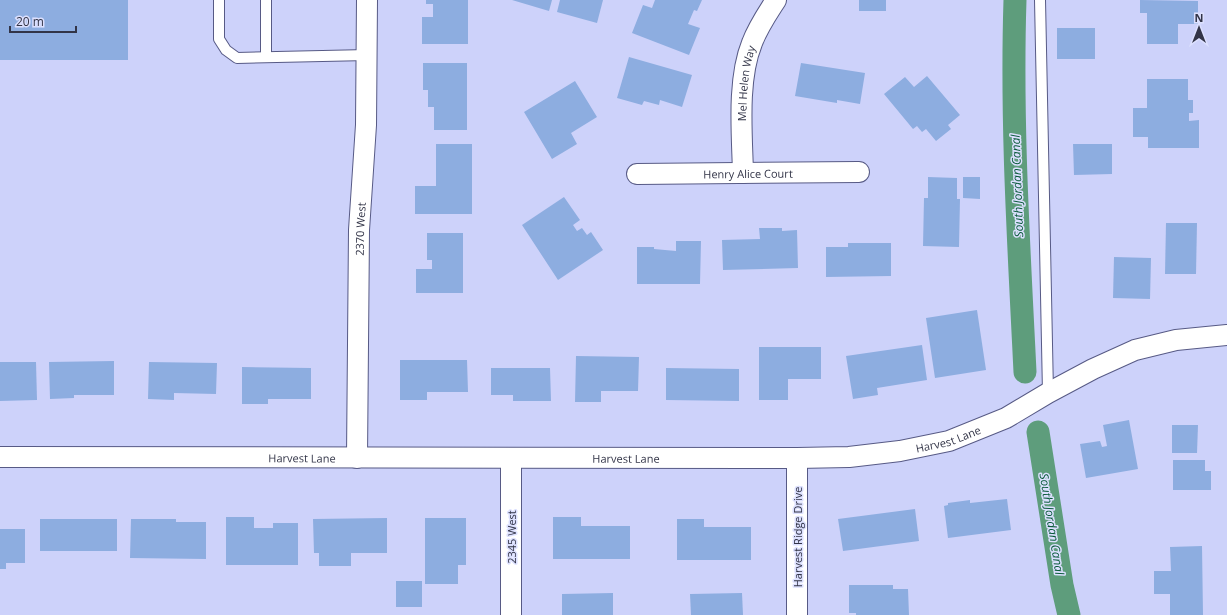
<svg xmlns="http://www.w3.org/2000/svg" width="1227" height="615" viewBox="0 0 1227 615" font-family="'Open Sans',sans-serif">
<style>
.lines{fill:none;stroke-linecap:round;stroke-linejoin:round}
.canal{stroke:#5e9d7c;stroke-width:23}
.building{fill:#8dade0}
.lane-casing{stroke:#575a85;stroke-width:12}
.street-casing{stroke:#575a85;stroke-width:22}
.lane{stroke:#fff;stroke-width:10}
.street{stroke:#fff;stroke-width:20}
.labels{text-anchor:middle;dominant-baseline:central;stroke-width:3;stroke-linejoin:round;paint-order:stroke}
.street-label{font-size:11px;fill:#323447;stroke:#dce0fe}
.water-label{font-size:12px;font-style:italic;fill:#095a3a;stroke:#dce0fe}
</style>
<rect width="100%" height="100%" fill="#cdd2fa"/>
<g class="lines">
<!-- canal -->
<g class="canal">
<path d="M1015,0C1011,124 1019,248 1025,372"/>
<polyline points="1038,432 1062,585 1069,615"/>
</g>
</g>
<!-- building -->
<g class="building">
<rect x="0" y="0" width="128" height="60"/>
<polygon points="426,0 468,0 468,44 422,44 422,17 433,17 433,4 426,4"/>
<polygon points="512,0 552,0 549,11"/>
<polygon points="560,0 603,0 597,23 557,12"/>
<polygon points="655,0 702,0 697,11 694,10 688,24 700,28 689,55 632,33 643,5 652,8"/>
<rect x="859" y="0" width="27" height="11"/>
<polygon points="1140,0 1198,1 1198,24 1178,24 1178,44 1147,44 1147,13 1140,13"/>
<rect x="1057" y="28" width="38" height="31"/>
<polygon points="629,57 692,75 682,107 660,100 659,105 644,101 642,105 617,98"/>
<polygon points="423,63 467,63 467,130 434,130 434,107 428,107 428,90 423,90"/>
<polygon points="801,63 865,73 860,104 837,100 837,103 795,96"/>
<polygon points="927,76 960,115 948,125 951,129 936,141 926,129 922,132 917,126 913,129 884,94 905,77 914,87"/>
<polygon points="1147,79 1188,79 1188,100 1193,100 1193,113 1189,113 1189,121 1199,120 1199,148 1148,148 1148,137 1133,137 1133,108 1147,108"/>
<polygon points="575,81 597,117 571,133 577,144 552,159 524,112"/>
<polygon points="436,144 472,144 472,214 415,214 415,186 436,186"/>
<polygon points="1073,144 1112,144 1112,174 1074,175"/>
<polygon points="928,177 957,178 957,199 960,199 959,247 923,246 924,198 928,198"/>
<polygon points="963,177 980,177 980,199 963,198"/>
<polygon points="564,197 580,220 573,225 577,231 582,228 587,235 591,232 603,250 558,280 522,225"/>
<polygon points="1166,223 1197,223 1196,274 1165,274"/>
<polygon points="759,228 782,228 782,231 797,230 798,268 723,270 722,240 760,239"/>
<polygon points="427,233 463,233 463,293 416,293 416,269 432,269 432,260 427,260"/>
<polygon points="676,241 701,241 700,284 637,284 637,247 654,247 654,249 676,251"/>
<polygon points="848,243 891,243 891,276 826,277 826,247 848,247"/>
<polygon points="1114,257 1151,258 1150,299 1113,298"/>
<polygon points="977,310 986,370 935,378 926,318"/>
<polygon points="922,345 927,380 877,388 878,395 853,399 846,356"/>
<polygon points="759,347 821,347 821,379 788,379 788,400 759,400"/>
<polygon points="576,356 639,357 638,391 601,391 601,402 575,402"/>
<polygon points="400,360 467,360 468,392 427,392 427,400 400,400"/>
<polygon points="114,361 114,395 74,395 74,398 50,399 49,362"/>
<polygon points="0,362 36,362 37,400 0,401"/>
<polygon points="149,362 217,363 216,394 174,393 174,400 148,399"/>
<polygon points="242,367 311,368 311,399 268,399 268,404 242,404"/>
<polygon points="491,368 550,368 551,401 513,401 513,395 491,395"/>
<polygon points="666,368 739,369 739,401 666,400"/>
<polygon points="1129,420 1138,469 1086,478 1080,444 1100,441 1102,447 1107,446 1103,425"/>
<polygon points="1172,425 1198,425 1197,453 1172,453"/>
<polygon points="1173,460 1205,460 1205,471 1211,471 1211,490 1173,490"/>
<polygon points="1007,499 1011,530 948,538 944,506 948,505 948,503 970,500 970,503"/>
<polygon points="915,509 919,541 843,551 838,519"/>
<polygon points="226,517 254,517 254,528 273,528 273,523 298,523 298,565 226,565"/>
<polygon points="553,517 581,517 581,526 630,526 630,559 553,559"/>
<polygon points="387,518 387,553 351,553 351,566 319,566 319,553 314,553 313,519"/>
<polygon points="425,518 466,518 466,565 458,565 458,584 425,584"/>
<rect x="40" y="519" width="77" height="32"/>
<polygon points="131,519 176,519 176,522 206,522 206,559 130,558"/>
<polygon points="677,519 704,519 704,527 751,527 751,560 677,560"/>
<polygon points="0,529 25,529 25,563 6,563 6,569 0,569"/>
<polygon points="1202,546 1203,615 1170,615 1170,594 1154,594 1154,571 1171,571 1170,547"/>
<rect x="396" y="581" width="26" height="26"/>
<polygon points="849,585 893,585 893,589 908,589 909,615 856,615 856,613 849,613"/>
<polygon points="613,593 613,615 562,615 562,594"/>
<polygon points="742,593 743,615 691,615 690,594"/>
</g>
<g class="lines">
<defs>
<g id="lane">
<polyline points="219,0 219,39 226,50 237,58 368,55"/>
<polyline points="266,0 266,57"/>
<polyline points="1040,0 1048,393"/>
</g>
<g id="street">
<path id="s1" d="M743,173C742,133 737,80 752,43C758,27 767,14 776,0"/>
<path id="s2" d="M637,174L859,172"/>
<path id="s3" d="M0,457L797,458L849,457L900,451L949,441L1006,418L1048,393L1093,369L1135,350L1176,340L1227,335"/>
<path id="s4" d="M357,458L359,230L366,125L367,0"/>
<polyline points="511,458 511,615"/>
<polyline points="797,458 797,615"/>
</g>
</defs>
<!-- lane casing -->
<use href="#lane" class="lane-casing"/>
<!-- street casing -->
<use href="#street" class="street-casing"/>
<!-- lane -->
<use href="#lane" class="lane"/>
<!-- street -->
<use href="#street" class="street"/>
</g>
<g class="labels">
<!-- street labels -->
<g class="street-label">
<text stroke="none"><textPath href="#s1" startOffset="90">Mel Helen Way</textPath></text>
<text stroke="none"><textPath href="#s2" startOffset="111">Henry Alice Court</textPath></text>
<text stroke="none"><textPath href="#s4" startOffset="229">2370 West</textPath></text>
<text stroke="none"><textPath href="#s3" startOffset="950">Harvest Lane</textPath></text>
<text stroke="none"><textPath href="#s3" startOffset="302">Harvest Lane</textPath></text>
<text stroke="none"><textPath href="#s3" startOffset="626">Harvest Lane</textPath></text>
<text transform="translate(511 537) rotate(-90)">2345 West</text>
<text transform="translate(797 537) rotate(-90)">Harvest Ridge Drive</text>
</g>
<!-- water labels -->
<g class="water-label">
<text transform="translate(1017 186) rotate(-92)">South Jordan Canal</text>
<text transform="translate(1052 524) rotate(81)">South Jordan Canal</text>
</g>
</g>
<!-- north arrow -->
<g transform="translate(1199 28)" stroke="#dce0fe" stroke-width="3" paint-order="stroke">
<path d="M0-3L7 15L0 10L-7 15Z" fill="#323447"/>
<text y="-6" font-size="11" font-weight="bold" text-anchor="middle" fill="#323447">N</text>
</g>
<!-- scale -->
<path d="M10 26v6h66v-6" fill="none" stroke="#323447" stroke-width="2"/>
<text x="16" y="26" font-size="12" fill="#323447" stroke="#dce0fe" stroke-width="3" paint-order="stroke">20 m</text>
</svg>
